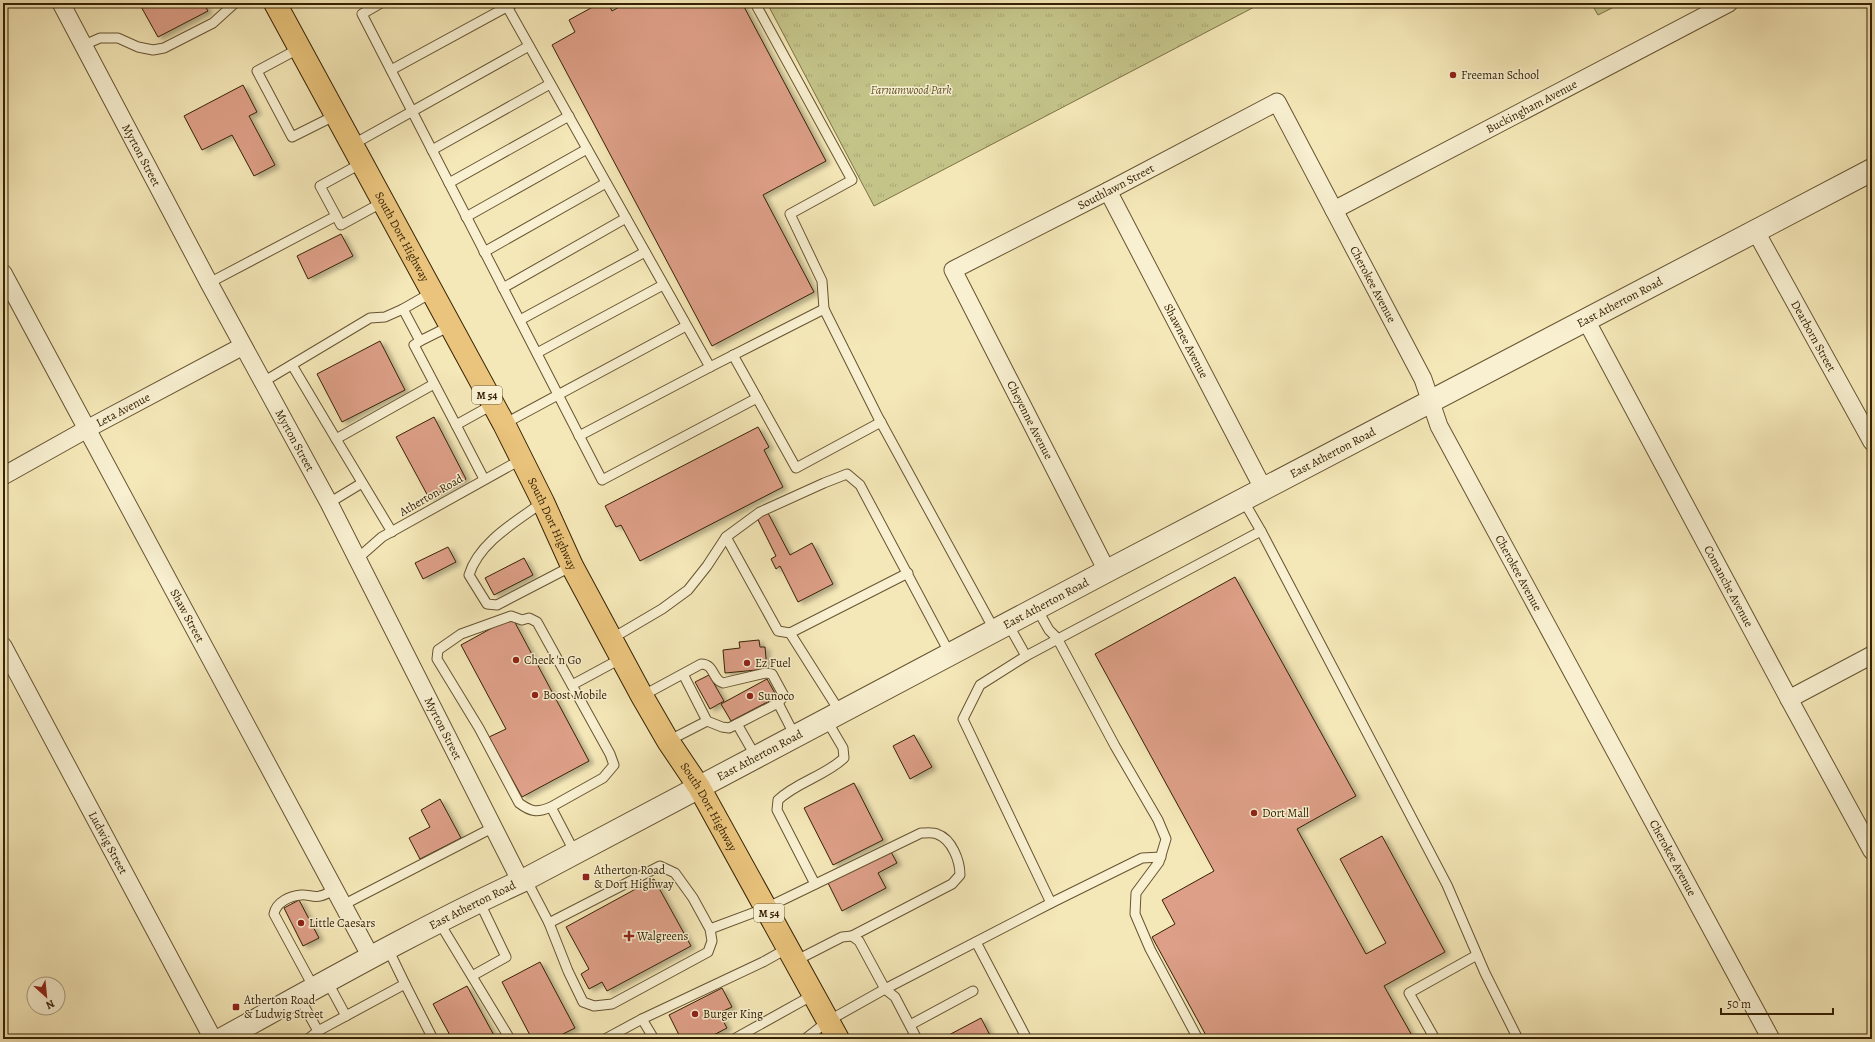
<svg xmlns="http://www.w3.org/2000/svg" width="1875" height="1042" viewBox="0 0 1875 1042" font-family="Alegreya,serif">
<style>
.green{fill:#c4c489;stroke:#7d7346}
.park{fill:url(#park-tufts);stroke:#7d7346}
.building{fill:#dd9f87;stroke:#362204;filter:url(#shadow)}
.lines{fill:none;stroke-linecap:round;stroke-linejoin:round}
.service-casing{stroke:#665431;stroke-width:11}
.minor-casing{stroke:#665431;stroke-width:19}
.tertiary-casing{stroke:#665431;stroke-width:24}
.primary-casing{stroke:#362204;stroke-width:24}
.service{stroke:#f8f0d1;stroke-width:9}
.minor{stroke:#f8f0d1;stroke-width:17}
.tertiary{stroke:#f8f0d1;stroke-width:22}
.primary{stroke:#eac47c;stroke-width:22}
.poi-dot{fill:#8f2418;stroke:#f8f0d1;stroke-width:1.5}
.labels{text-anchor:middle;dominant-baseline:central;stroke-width:3;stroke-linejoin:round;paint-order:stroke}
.shield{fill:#f8f0d1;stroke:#706042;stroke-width:1}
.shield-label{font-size:11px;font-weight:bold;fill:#362204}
.poi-label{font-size:12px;fill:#362204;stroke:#f8f0d1;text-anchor:start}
.park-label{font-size:12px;font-style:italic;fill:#61532c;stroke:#f8f0d1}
.street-label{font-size:12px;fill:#362204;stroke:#f8f0d1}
</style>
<defs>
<pattern id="park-tufts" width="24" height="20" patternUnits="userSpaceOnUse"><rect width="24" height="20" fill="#c4c489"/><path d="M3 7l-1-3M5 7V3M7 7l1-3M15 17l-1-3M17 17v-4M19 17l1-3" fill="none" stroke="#a9a875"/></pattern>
<filter id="shadow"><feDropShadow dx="4.5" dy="2.5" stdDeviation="2" flood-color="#0004"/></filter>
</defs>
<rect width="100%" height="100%" fill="#f5e8b8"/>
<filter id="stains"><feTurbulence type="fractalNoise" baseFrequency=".005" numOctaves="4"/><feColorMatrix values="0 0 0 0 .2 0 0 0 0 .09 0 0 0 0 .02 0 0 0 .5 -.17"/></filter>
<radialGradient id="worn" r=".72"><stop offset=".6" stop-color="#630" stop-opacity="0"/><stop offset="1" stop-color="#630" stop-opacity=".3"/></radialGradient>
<!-- green -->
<polygon class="green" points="1591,3 1622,3 1598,15"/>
<!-- park -->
<polygon class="park" points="767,3 1262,3 874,206"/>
<!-- building -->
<g class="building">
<polygon points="139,3 203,3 208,11 158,37"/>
<polygon points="600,3 608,3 612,11 626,3 742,3 826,161 763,195 814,292 712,346 552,45 575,32 569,20"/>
<polygon points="243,85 257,112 249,116 275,165 254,176 232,135 202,150 184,116"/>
<polygon points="341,234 353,256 308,279 297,256"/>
<polygon points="380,341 405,390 342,422 317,374"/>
<polygon points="434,417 466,479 429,498 396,437"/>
<polygon points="758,427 769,447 764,450 783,487 640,561 621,525 616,527 605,506"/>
<polygon points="768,513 790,555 812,543 833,584 798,602 780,566 776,569 771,559 776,556 757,518"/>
<polygon points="448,547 456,562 423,579 415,563"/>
<polygon points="524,558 533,575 494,595 485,578"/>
<polygon points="1235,577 1356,796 1297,829 1366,954 1386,943 1340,859 1382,836 1445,952 1384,986 1414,1039 1208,1039 1152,937 1175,924 1162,900 1214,871 1095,654"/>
<polygon points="512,617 589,761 522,797 489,737 506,729 461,645"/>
<polygon points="759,640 760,647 765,647 767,669 725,673 723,650 740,648 739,642"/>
<polygon points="709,675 724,701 710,709 695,682"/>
<polygon points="767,679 777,697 731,721 721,704"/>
<polygon points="914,735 932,767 910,779 893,746"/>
<polygon points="854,783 883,840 833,865 804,808"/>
<polygon points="440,799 461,838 420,859 409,838 430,827 421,810"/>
<polygon points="890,850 897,863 878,873 886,888 842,911 828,883"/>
<polygon points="654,879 691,946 607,991 602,982 589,989 581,974 589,969 566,927"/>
<polygon points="299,900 319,938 303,946 284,908"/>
<polygon points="540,962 575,1028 553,1039 532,1039 502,982"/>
<polygon points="467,986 496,1039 452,1039 433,1004"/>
<polygon points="722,988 732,1007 719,1013 727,1028 706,1039 681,1039 669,1015"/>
<polygon points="981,1018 992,1039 946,1039 945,1037"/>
</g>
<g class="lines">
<defs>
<g id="service">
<polyline points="381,3 362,14 602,480 757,398 733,355"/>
<polyline points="505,3 710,367"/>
<polyline points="755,3 852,180 790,214 822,281 824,309"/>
<polyline points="84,45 100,38 118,38 138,47 153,50 164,48 213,23 235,3"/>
<polyline points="300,48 257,71 292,137 336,115"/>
<polyline points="391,70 514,3"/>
<polyline points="352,145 529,46"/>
<polyline points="432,150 550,84"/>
<polyline points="362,163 320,186 341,225 383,202"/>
<polyline points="449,183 569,116"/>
<polyline points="466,217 587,149"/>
<polyline points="484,252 606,183"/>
<polyline points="209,283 336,216"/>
<polyline points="503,288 626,218"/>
<polyline points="431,293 403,309 420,341 450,326"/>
<polyline points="520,320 645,252"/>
<polyline points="420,341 414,345 456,425 492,405"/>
<polyline points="537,353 663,285"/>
<polyline points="292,365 336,439"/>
<polyline points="263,382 370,318 385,317 403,309"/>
<polyline points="757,398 796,468 881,422"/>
<polyline points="504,424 686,326"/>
<polyline points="456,425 484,479"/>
<polyline points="579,436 710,367 824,309 878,417 995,631"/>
<polyline points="1243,500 1261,531"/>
<path d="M543,502C517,521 479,542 469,575L487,604L497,605L572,566"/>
<polyline points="329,503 362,483"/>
<polyline points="392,532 336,439 434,384"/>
<polyline points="726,537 778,631 790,633 908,573"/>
<polyline points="357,559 382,537 522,459"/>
<polyline points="1037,609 1049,630 1057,638 1115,746 1158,820 1166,839 1159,862 1136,893 1135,914 1150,949 1198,1039"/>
<polyline points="1008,624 1026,656 1261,531 1447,885 1485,973 1518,1039"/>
<polyline points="790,633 840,712"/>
<polyline points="611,639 662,609 688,590 707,566 726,537 760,512 824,483 847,474 860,485 950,654"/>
<polyline points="1026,656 980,685 963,719 1051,903"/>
<polyline points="572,685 622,658"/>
<path d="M642,696L701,664C715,664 712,680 723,683L766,673L772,674L784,696L778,703L737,724L729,728L722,727L707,721L683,674"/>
<polyline points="778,703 795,736"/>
<polyline points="737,724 756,757"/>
<polyline points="668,741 707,721"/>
<path d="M551,807C537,813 531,812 519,803L479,728L437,659L438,650L461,634L511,616L522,620L529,618L537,622L610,754L614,765L603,778L551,807L575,853"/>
<polyline points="526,879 549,923"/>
<path d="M815,884L777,810L778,800C797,782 825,776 844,758L843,748L826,719"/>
<polyline points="343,905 494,827"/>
<polyline points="439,922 510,1039"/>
<path d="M710,929L712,941L708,952L612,1004L594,1006L583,1002L568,971L549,923L660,866L675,873L693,898L710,929L766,908L921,833C926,833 933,832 937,834C952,839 960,861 960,875L952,884L852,936"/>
<polyline points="976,942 1027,1039"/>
<polyline points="795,961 842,937 852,936 859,941 885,989 1051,903 1142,858 1161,857"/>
<polyline points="472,976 506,957 479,901"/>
<polyline points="327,981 346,1016"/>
<polyline points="405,984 433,1039"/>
<path d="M314,988L274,914C276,902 290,896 301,895C307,894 314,898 320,896C325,895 330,892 334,889"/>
<polyline points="299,997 318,1031 405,984 388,949"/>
<polyline points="642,1019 654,1039"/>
<polyline points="910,1025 973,991"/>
<polyline points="308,1039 318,1031"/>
<polyline points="605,1039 642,1019 763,962 788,948"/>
<polyline points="734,1039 813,995"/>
<polyline points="805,1039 828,1021 885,989 895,997 917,1039"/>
<polyline points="1435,1039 1409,993 1477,955"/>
</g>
<g id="minor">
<path id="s1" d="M61,3L209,283L329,503L521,882"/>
<path id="s2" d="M1108,191L1264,490"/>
<path id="s3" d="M1334,210L1729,3"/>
<path id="s4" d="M1755,230L1872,442"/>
<path id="s5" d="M3,273L371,957"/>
<path id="s6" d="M1586,320L1789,699L1872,851"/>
<path id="s7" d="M3,476L87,429L243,346"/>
<path id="s8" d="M1107,571L953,270L1108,191L1277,102L1423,379L1439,426L1771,1039"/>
<path id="s9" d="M3,646L213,1039"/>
<polyline points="1789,699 1872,655"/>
</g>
<g id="tertiary">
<path id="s10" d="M222,1039C322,984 422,927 526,879L1107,571L1872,170"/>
</g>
<g id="primary">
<path id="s11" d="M275,3L504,424L543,502L572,566L642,696L668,741L699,787L838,1039"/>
</g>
</defs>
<!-- service casing -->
<use href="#service" class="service-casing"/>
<!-- minor casing -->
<use href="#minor" class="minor-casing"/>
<!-- tertiary casing -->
<use href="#tertiary" class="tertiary-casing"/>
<!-- primary casing -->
<use href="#primary" class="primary-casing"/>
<!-- service -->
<use href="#service" class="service"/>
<!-- minor -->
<use href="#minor" class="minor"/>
<!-- tertiary -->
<use href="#tertiary" class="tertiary"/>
<!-- primary -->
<use href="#primary" class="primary"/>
</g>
<!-- markers -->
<g class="poi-dot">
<circle cx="1453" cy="75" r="4"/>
<circle cx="516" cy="660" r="4"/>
<circle cx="747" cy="663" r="4"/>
<circle cx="535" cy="695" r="4"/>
<circle cx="750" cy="696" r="4"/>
<circle cx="1254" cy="813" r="4"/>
<rect x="582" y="873" width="8" height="8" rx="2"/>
<circle cx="301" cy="923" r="4"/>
<path d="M627 930h4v4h4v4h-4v4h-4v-4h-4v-4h4z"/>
<rect x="232" y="1003" width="8" height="8" rx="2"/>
<circle cx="695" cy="1014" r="4"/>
</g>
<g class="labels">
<!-- shield labels -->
<g class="shield">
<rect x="472" y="386" width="30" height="18" rx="3"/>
<rect x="754" y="904" width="30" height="18" rx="3"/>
</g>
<g class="shield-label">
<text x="487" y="395">M 54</text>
<text x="769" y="913">M 54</text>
</g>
<!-- poi labels -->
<g class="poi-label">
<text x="1461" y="75">Freeman School</text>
<text x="524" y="660">Check 'n Go</text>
<text x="755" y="663">Ez Fuel</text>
<text x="543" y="695">Boost Mobile</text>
<text x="758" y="696">Sunoco</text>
<text x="1262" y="813">Dort Mall</text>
<text x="594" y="870">Atherton Road<tspan x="594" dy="14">&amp; Dort Highway</tspan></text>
<text x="309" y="923">Little Caesars</text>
<text x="637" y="936">Walgreens</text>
<text x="244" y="1000">Atherton Road<tspan x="244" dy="14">&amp; Ludwig Street</tspan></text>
<text x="703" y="1014">Burger King</text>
</g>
<!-- park labels -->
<g class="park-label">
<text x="911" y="90">Farnumwood Park</text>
</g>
<!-- street labels -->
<g class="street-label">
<text stroke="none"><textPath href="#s3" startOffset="223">Buckingham Avenue</textPath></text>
<text stroke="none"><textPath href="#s1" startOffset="172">Myrton Street</textPath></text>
<text stroke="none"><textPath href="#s8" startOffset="521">Southlawn Street</textPath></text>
<text stroke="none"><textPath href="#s11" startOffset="266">South Dort Highway</textPath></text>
<text stroke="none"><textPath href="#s8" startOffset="909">Cherokee Avenue</textPath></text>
<text stroke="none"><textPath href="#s10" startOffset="1580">East Atherton Road</textPath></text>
<text stroke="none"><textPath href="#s4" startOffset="121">Dearborn Street</textPath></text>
<text stroke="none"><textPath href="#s2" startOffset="169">Shawnee Avenue</textPath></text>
<text stroke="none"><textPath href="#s7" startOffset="137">Leta Avenue</textPath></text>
<text transform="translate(1030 420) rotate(63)">Cheyenne Avenue</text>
<text stroke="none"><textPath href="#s1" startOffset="496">Myrton Street</textPath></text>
<text stroke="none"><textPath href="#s10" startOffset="1256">East Atherton Road</textPath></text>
<text transform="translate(431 495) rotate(-30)">Atherton Road</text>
<text stroke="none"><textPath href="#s11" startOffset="590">South Dort Highway</textPath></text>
<text stroke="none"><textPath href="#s8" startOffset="1233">Cherokee Avenue</textPath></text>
<text stroke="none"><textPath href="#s6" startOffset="302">Comanche Avenue</textPath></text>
<text stroke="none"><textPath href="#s10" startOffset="932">East Atherton Road</textPath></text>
<text stroke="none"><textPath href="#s5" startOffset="389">Shaw Street</textPath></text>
<text stroke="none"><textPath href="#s1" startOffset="820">Myrton Street</textPath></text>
<text stroke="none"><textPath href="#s10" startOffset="608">East Atherton Road</textPath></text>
<text stroke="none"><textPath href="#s11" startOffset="914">South Dort Highway</textPath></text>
<text stroke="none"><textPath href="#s9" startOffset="223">Ludwig Street</textPath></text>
<text stroke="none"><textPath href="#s8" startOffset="1557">Cherokee Avenue</textPath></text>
<text stroke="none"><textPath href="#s10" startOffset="284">East Atherton Road</textPath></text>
</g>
</g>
<!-- margin -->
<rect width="1875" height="1042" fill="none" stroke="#f5e8b8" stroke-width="16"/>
<rect x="4" y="4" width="1867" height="1034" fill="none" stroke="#362204" stroke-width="2"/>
<rect x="8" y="8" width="1859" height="1026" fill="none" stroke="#362204"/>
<!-- north arrow -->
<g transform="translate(46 996) rotate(153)"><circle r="19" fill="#f8f0d1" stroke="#aa9e7f"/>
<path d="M0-3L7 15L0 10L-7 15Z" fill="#8f2418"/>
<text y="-6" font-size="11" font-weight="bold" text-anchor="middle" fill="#362204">N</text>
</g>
<!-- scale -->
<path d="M1721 1008v6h112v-6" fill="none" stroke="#362204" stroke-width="2"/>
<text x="1727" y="1008" font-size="12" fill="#362204" stroke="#f8f0d1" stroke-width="3" paint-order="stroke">50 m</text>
<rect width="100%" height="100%" filter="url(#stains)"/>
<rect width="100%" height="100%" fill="url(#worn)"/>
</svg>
